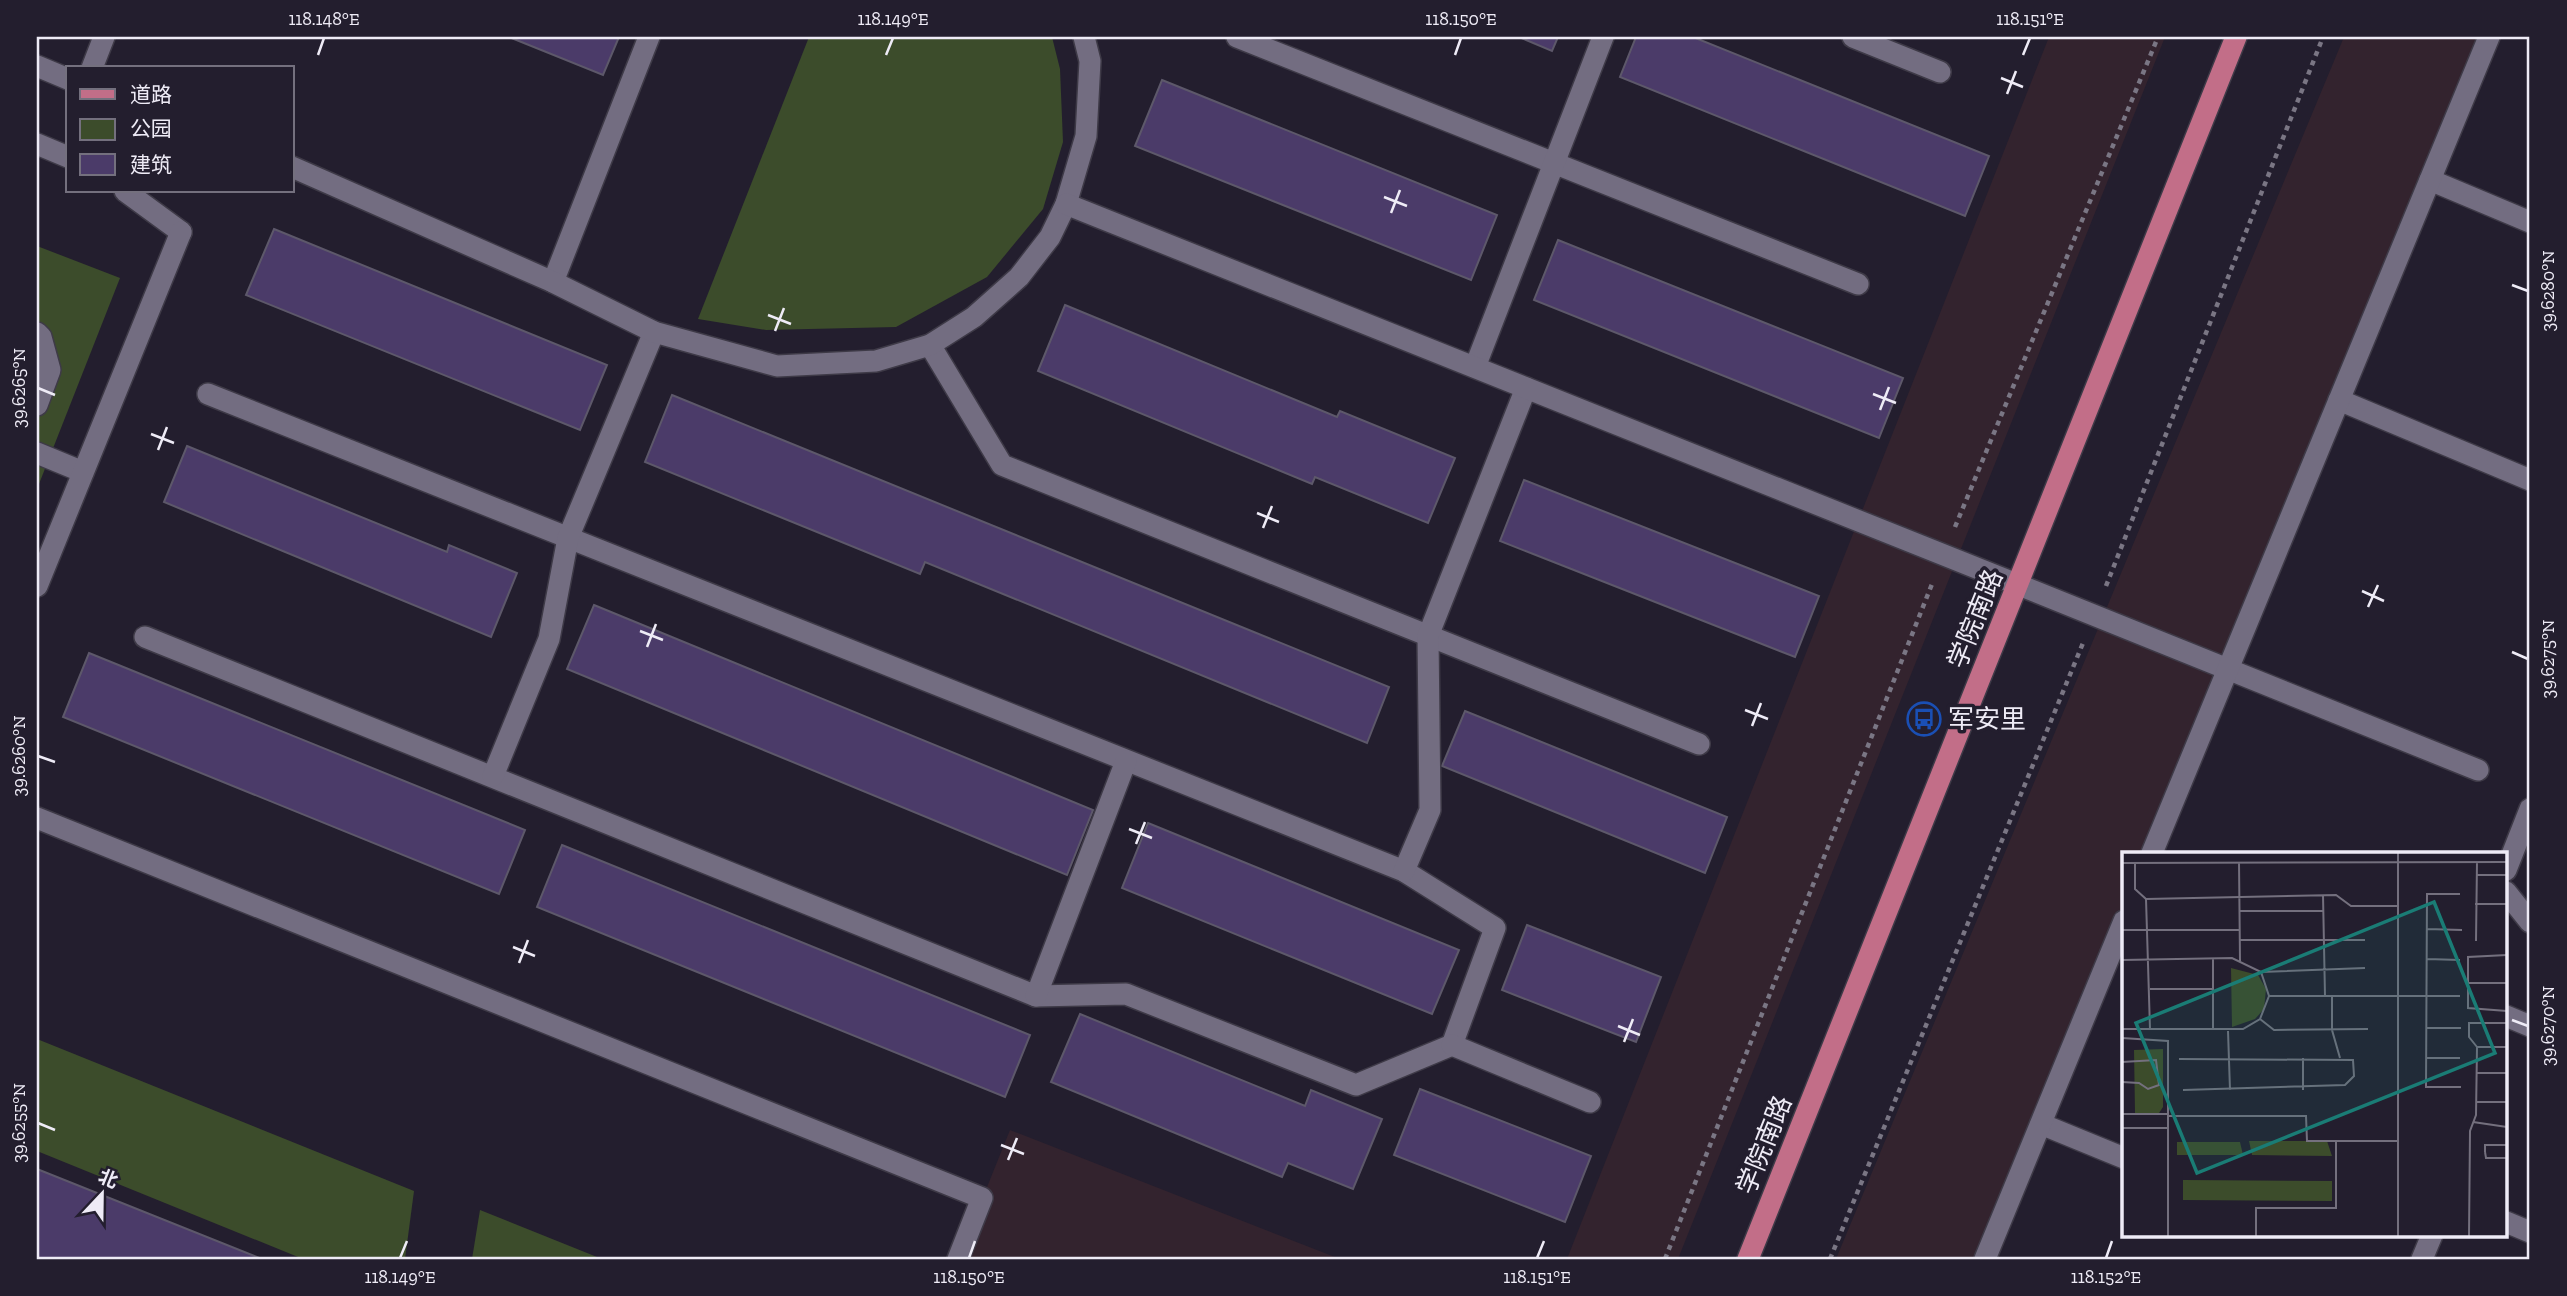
<svg xmlns="http://www.w3.org/2000/svg" width="2567" height="1296" viewBox="0 0 2567 1296" font-family="'Zilla Slab','Noto Sans SC',serif">
<style>
.commercial{fill:#33232e}
.green{fill:#3c4c2b}
.building{fill:#4b3b69;stroke:#5d586a;stroke-width:2}
.lines{fill:none;stroke-linecap:round;stroke-linejoin:round}
.service-casing{stroke:#3e3a47;stroke-width:24}
.minor-casing{stroke:#3e3a47;stroke-width:24}
.primary-casing{stroke:#3e3a47;stroke-width:24}
.path{stroke:#7a7684;stroke-width:4.5;stroke-dasharray:5 5;stroke-linecap:butt}
.service{stroke:#736d81;stroke-width:21}
.minor{stroke:#736d81;stroke-width:21}
.primary{stroke:#c26e88;stroke-width:21}
.ticks{fill:none;stroke:#eeebf6;stroke-width:2.5}
.labels{text-anchor:middle;dominant-baseline:central;stroke-width:7;stroke-linejoin:round;paint-order:stroke}
.street-label{font-size:26px;fill:#eeebf6;stroke:#231e2e}
.poi-label{font-size:26px;fill:#eeebf6;stroke:#231e2e;text-anchor:start}
.inset-road{fill:none;stroke:#74707e;stroke-width:2}
.view{fill:#1a7c75;fill-opacity:0.15;stroke:#1a7c75;stroke-width:3.5}
.inset-edge{fill:none;stroke:#eeebf6;stroke-width:3.5}
.neatline{fill:none;stroke:#eeebf6;stroke-width:2.5}
.ticks-label{font-size:18px;text-anchor:middle;fill:#eeebf6}
</style>
<rect width="100%" height="100%" fill="#231e2e"/>
<!-- commercial -->
<g class="commercial">
<polygon points="2049,37 2165,37 1678,1259 1567,1259"/>
<polygon points="2344,37 2491,37 2149,853 2124,853 2124,913 1979,1259 1836,1259"/>
<polygon points="1010,1130 1340,1259 958,1259"/>
</g>
<!-- green -->
<g class="green">
<polygon points="809,37 1052,37 1060,69 1063,142 1043,209 987,277 896,327 766,330 698,319"/>
<polygon points="37,246 120,278 37,489"/>
<polygon points="37,1039 414,1191 405,1259 303,1259 37,1151"/>
<polygon points="480,1210 602,1259 472,1259"/>
</g>
<!-- building -->
<g class="building">
<polygon points="509,37 619,37 603,75"/>
<polygon points="1519,37 1558,37 1552,51"/>
<polygon points="1636,37 1693,37 1989,156 1965,216 1620,77"/>
<polygon points="1162,80 1497,215 1471,280 1135,146"/>
<polygon points="274,229 607,365 580,430 246,295"/>
<polygon points="1558,240 1903,378 1879,438 1534,300"/>
<polygon points="1065,305 1337,417 1340,411 1455,458 1428,523 1315,477 1312,484 1038,371"/>
<polygon points="672,395 1389,687 1367,743 925,562 920,574 645,462"/>
<polygon points="187,446 447,552 449,545 517,573 491,637 164,502"/>
<polygon points="1524,480 1819,596 1795,657 1500,541"/>
<polygon points="594,605 1093,810 1067,875 567,669"/>
<polygon points="89,653 525,830 499,894 63,717"/>
<polygon points="1465,711 1727,817 1705,873 1442,766"/>
<polygon points="1148,823 1459,950 1432,1014 1122,888"/>
<polygon points="562,845 1030,1035 1005,1097 537,907"/>
<polygon points="1527,925 1661,977 1636,1042 1502,990"/>
<polygon points="1080,1014 1305,1106 1311,1090 1382,1119 1353,1189 1288,1163 1282,1177 1051,1082"/>
<polygon points="1420,1089 1591,1156 1565,1222 1394,1155"/>
<polygon points="37,1169 262,1259 37,1259"/>
</g>
<g class="lines">
<defs>
<g id="service">
<polyline points="1237,37 1858,284"/>
<polyline points="1853,37 1940,72"/>
<polyline points="37,144 68,157"/>
<polyline points="2430,180 2530,222"/>
<polyline points="125,191 181,232"/>
<polyline points="553,282 649,37"/>
<polyline points="37,333 41,337 50,370 37,405"/>
<polyline points="930,345 1002,465 1699,744"/>
<polyline points="1475,367 1603,37"/>
<polyline points="2339,400 2530,480"/>
<polyline points="37,453 83,472"/>
<polyline points="2019,585 2478,770"/>
<polyline points="145,637 1036,996 1126,994 1356,1085 1452,1045 1495,928 1404,871 208,394"/>
<polyline points="493,776 549,639 568,538 654,332"/>
<polyline points="2152,853 2489,37"/>
<polyline points="2506,870 2530,809"/>
<polyline points="1404,871 1430,810 1428,636 1526,388"/>
<polyline points="2506,892 2530,922"/>
<polyline points="1036,996 1126,761"/>
<polyline points="2506,1016 2530,1026"/>
<polyline points="1452,1045 1590,1102"/>
<polyline points="2041,1124 2124,1158"/>
<polyline points="2506,1222 2530,1232"/>
<polyline points="1985,1259 2124,921"/>
<polyline points="2422,1259 2432,1235"/>
</g>
<g id="minor">
<polyline points="37,66 68,79"/>
<polyline points="92,68 104,37"/>
<polyline points="292,167 553,282 654,332 777,366 876,361 930,345 974,317 1019,277 1050,237 1066,204 1086,136 1090,61 1084,37"/>
<polyline points="1066,204 2019,585"/>
<polyline points="37,586 181,232"/>
<polyline points="37,818 982,1198 958,1259"/>
</g>
<polyline id="primary" points="1748,1259 2236,37"/>
</defs>
<!-- service casing -->
<use href="#service" class="service-casing"/>
<!-- minor casing -->
<use href="#minor" class="minor-casing"/>
<!-- primary casing -->
<use href="#primary" class="primary-casing"/>
<!-- path -->
<g class="path">
<polyline points="1955,527 2158,37"/>
<polyline points="2106,586 2323,37"/>
<polyline points="1665,1259 1932,584"/>
<polyline points="1830,1259 2083,643"/>
</g>
<!-- service -->
<use href="#service" class="service"/>
<!-- minor -->
<use href="#minor" class="minor"/>
<!-- primary -->
<use href="#primary" class="primary"/>
</g>
<!-- ticks -->
<path class="ticks" d="M318,55L324,38M886,55L893,38M1455,55L1461,38M2023,55L2030,38M2001,78L2023,87M2007,94L2016,71M1384,197L1407,206M1391,213L1400,190M2512,285L2528,291M768,315L791,324M775,331L784,308M38,388L55,395M1873,394L1896,403M1880,410L1889,387M151,434L174,443M158,450L167,427M1257,513L1279,522M1263,528L1272,506M2362,591L2384,601M2368,607L2378,585M640,631L663,640M647,647L656,624M2512,652L2528,659M1745,710L1768,719M1752,726L1761,703M38,756L55,762M1129,829L1152,838M1136,844L1145,822M513,947L535,956M519,963L528,940M2512,1020L2528,1026M1618,1026L1640,1035M1624,1042L1633,1019M38,1123L55,1130M1001,1145L1024,1154M1008,1160L1017,1138M400,1258L407,1241M969,1258L975,1241M1537,1258L1544,1241M2106,1258L2112,1241"/>
<!-- icons -->
<defs>
<symbol id="bus-ring" viewBox="-11 -11 22 22"><circle r="9.5" fill="#231e2e" stroke="#1a4fb4" stroke-width="1.5"/><path d="M-5-6H5V4H4V6H2V4H-2V6H-4V4H-5ZM-3.5-4V0h7V-4ZM-3.5 1.2v1.5H-2V1.2ZM2 1.2v1.5H3.5V1.2Z" fill="#1a4fb4"/></symbol>
</defs>
<g fill-rule="evenodd">
<use href="#bus-ring" x="1905" y="700" width="38" height="38"/>
</g>
<g class="labels">
<!-- street labels -->
<g class="street-label">
<text transform="translate(1975 619) rotate(-68)">学院南路</text>
<text transform="translate(1764 1145) rotate(-68)">学院南路</text>
</g>
<!-- poi labels -->
<g class="poi-label">
<text x="1948" y="719">军安里</text>
</g>
</g>
<!-- overview -->
<g transform="translate(2122 852)">
<rect width="385" height="385" fill="#231e2e"/>
<path d="M109,116L136,123L144,137L142,157L133,167L110,175ZM41,197V255L37,261H13L12,198ZM127,289H205L210,304L130,303ZM55,290H118L121,303H55ZM61,328L210,329V349L61,348Z" fill="#3c4c2b"/>
<path class="inset-road" d="M276,1V384M117,10L118,109M0,11L385,10M13,11V37L24,47L214,43L229,54H276M354,23H385M338,42H305L304,235H339M201,43L203,144M24,47L28,177M353,52H385M117,59H202M305,77L340,78M0,78H117M118,88H243M354,89L355,10M385,103L346,105V156L385,159M91,107V178M305,107L338,108M0,108L110,106L139,120L147,144L138,167L121,177H0M139,120L243,116M346,131H385M28,137H91M147,144H338M210,144V178L218,206M138,167L152,178L246,177M304,176H339M106,179L108,238M0,186L46,189V384M355,195H385M181,206V238M304,206H338M57,207L231,208L232,224L223,233L61,238M0,210L34,208L37,233L26,237L17,231L0,230M354,221H385M355,250H385M0,262H46M46,264H184L185,289H276M351,270L385,275M0,276H46M363,300V293H385M363,300L364,306H385M134,384V356H214V289M347,384L348,279L354,263L355,195L347,185V171H385"/>
<path class="view" d="M312,50L373,201L75,321L14,171Z"/>
<rect width="385" height="385" class="inset-edge"/>
</g>
<!-- border -->
<rect width="2567" height="1296" fill="none" stroke="#231e2e" stroke-width="77"/>
<!-- legend -->
<rect x="66" y="66" width="228" height="126" fill="#231e2e" stroke="#74707e" stroke-width="2"/>
<rect x="80" y="89" width="35" height="10" fill="#c26e88" stroke="#74707e" stroke-width="2"/>
<text x="130" y="102" font-size="21" fill="#eeebf6">道路</text>
<rect x="80" y="119" width="35" height="21" fill="#3c4c2b" stroke="#74707e" stroke-width="2"/>
<text x="130" y="136" font-size="21" fill="#eeebf6">公园</text>
<rect x="80" y="154" width="35" height="21" fill="#4b3b69" stroke="#74707e" stroke-width="2"/>
<text x="130" y="172" font-size="21" fill="#eeebf6">建筑</text>
<!-- north arrow -->
<g transform="translate(102 1194) rotate(22)" stroke="#231e2e" stroke-width="5" paint-order="stroke">
<path d="M0-5L12 26L0 18L-12 26Z" fill="#eeebf6"/>
<text y="-10" font-size="19" font-weight="bold" text-anchor="middle" fill="#eeebf6">北</text>
</g>
<rect x="38" y="38" width="2490" height="1220" class="neatline"/>
<g class="ticks-label">
<text x="324" y="25">118.148°E</text>
<text x="893" y="25">118.149°E</text>
<text x="1461" y="25">118.150°E</text>
<text x="2030" y="25">118.151°E</text>
<text transform="translate(2548 291) rotate(-90)" y="6">39.6280°N</text>
<text transform="translate(19 388) rotate(-90)" y="6">39.6265°N</text>
<text transform="translate(2548 659) rotate(-90)" y="6">39.6275°N</text>
<text transform="translate(19 756) rotate(-90)" y="6">39.6260°N</text>
<text transform="translate(2548 1026) rotate(-90)" y="6">39.6270°N</text>
<text transform="translate(19 1123) rotate(-90)" y="6">39.6255°N</text>
<text x="400" y="1283">118.149°E</text>
<text x="969" y="1283">118.150°E</text>
<text x="1537" y="1283">118.151°E</text>
<text x="2106" y="1283">118.152°E</text>
</g>
</svg>
